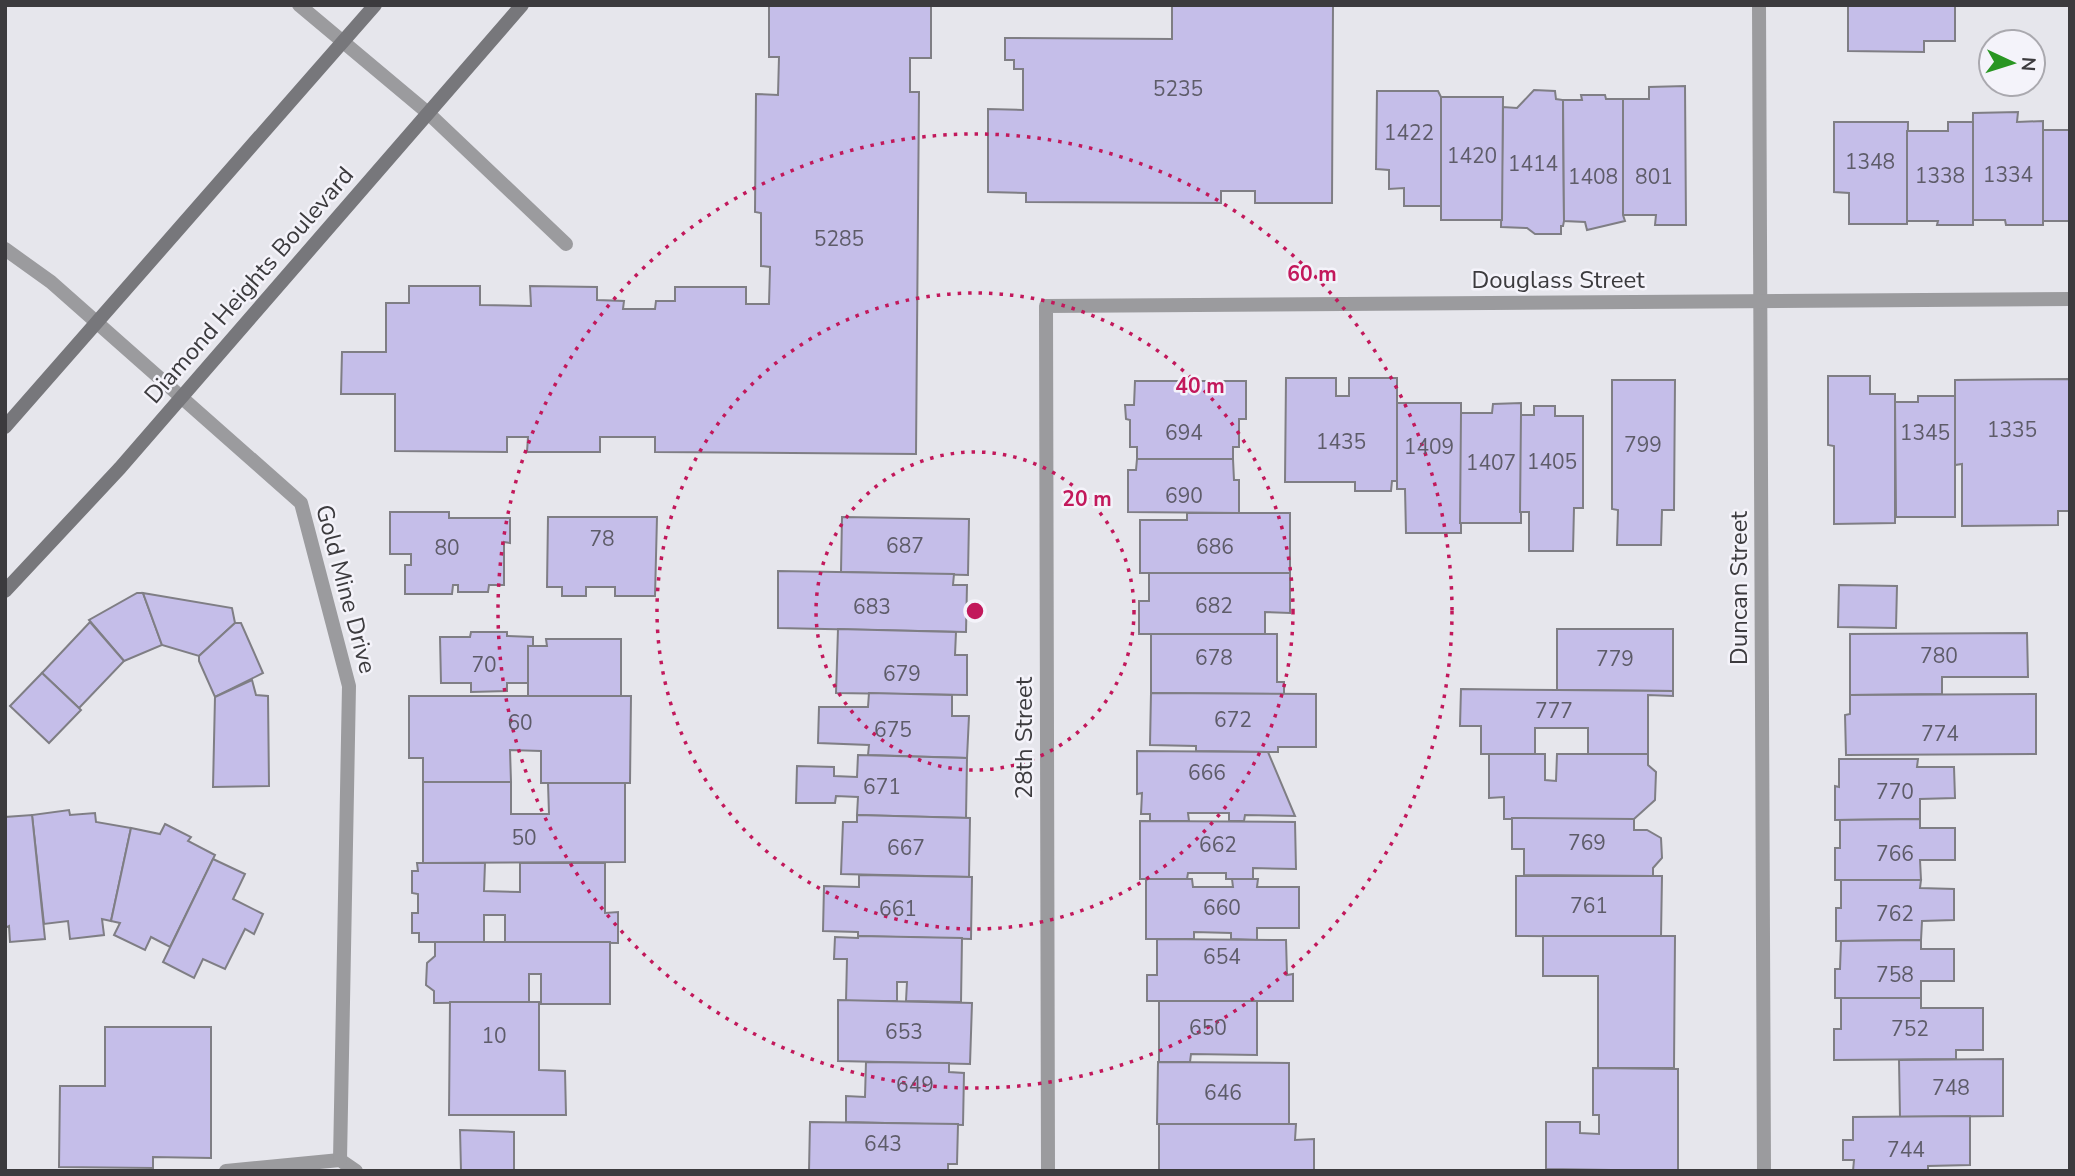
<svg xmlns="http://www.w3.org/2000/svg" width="2075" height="1176" viewBox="0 0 2075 1176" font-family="'Nunito Sans',sans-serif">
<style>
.building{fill:#c5bee9;stroke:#7f7e84;stroke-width:2}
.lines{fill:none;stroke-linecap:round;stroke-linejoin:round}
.lane{stroke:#9b9b9e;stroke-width:14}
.street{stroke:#9b9b9e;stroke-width:14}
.secondary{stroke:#77777b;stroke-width:14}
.ring{fill:none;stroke:#c2185b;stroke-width:3.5;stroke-dasharray:3.5 7}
.labels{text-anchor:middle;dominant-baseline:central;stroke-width:5;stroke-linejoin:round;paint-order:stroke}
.number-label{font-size:21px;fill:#5e5c69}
.street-label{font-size:24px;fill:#3c3b3e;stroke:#f4f3fa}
.centre{fill:#c2185b;stroke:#f4f3fa;stroke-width:3.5}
.ring-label{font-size:21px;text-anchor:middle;font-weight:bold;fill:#c2185b;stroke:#f4f3fa;stroke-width:5;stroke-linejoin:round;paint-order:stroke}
</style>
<rect width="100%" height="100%" fill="#e6e6ec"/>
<!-- building -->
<g class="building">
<polygon points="769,5 931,5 931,58 910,58 910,92 919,92 916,454 655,452 655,437 600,437 600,452 527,452 528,437 507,437 507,452 395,451 395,394 341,394 342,352 386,352 386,303 409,303 409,286 480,286 480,305 531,306 530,286 597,287 597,300 624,301 623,309 655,309 656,301 675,301 675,287 746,287 746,304 769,304 770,267 761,266 761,213 755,212 756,94 778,95 779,57 769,57"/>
<polygon points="1172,5 1333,5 1332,203 1255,203 1255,191 1221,191 1221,203 1026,202 1026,193 988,192 988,109 1023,110 1023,69 1014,69 1014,60 1005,60 1005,38 1172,39"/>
<polygon points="1848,5 1955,5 1955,41 1924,41 1924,52 1848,51"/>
<polygon points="1685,86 1686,225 1655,225 1656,215 1623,215 1623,99 1649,99 1649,87"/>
<polygon points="1534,90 1555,91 1556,99 1563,100 1564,221 1563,226 1561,226 1561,234 1535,234 1527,228 1501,227 1503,107 1517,108"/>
<polygon points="1377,91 1438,91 1441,97 1441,206 1404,206 1404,188 1389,189 1389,170 1376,169"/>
<polygon points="1581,95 1605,95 1606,99 1623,99 1623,215 1625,221 1587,230 1585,222 1564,221 1563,100 1582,100"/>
<polygon points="1441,97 1503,97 1502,220 1441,220"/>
<polygon points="2018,112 2017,122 2043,121 2043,225 2006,225 2005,220 1972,220 1973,113"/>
<polygon points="1834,122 1908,122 1907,224 1849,224 1849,193 1834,192"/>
<polygon points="1948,122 1973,122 1973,225 1937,225 1938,221 1907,221 1907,131 1948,131"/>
<rect x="2043" y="130" width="27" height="91"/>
<polygon points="1828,376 1870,376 1870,394 1895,394 1895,523 1834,524 1834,446 1828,445"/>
<polygon points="1286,378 1336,378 1336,396 1349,396 1349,378 1397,378 1397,481 1392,481 1391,491 1355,491 1355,482 1285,482"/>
<polygon points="2070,379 2070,511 2058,511 2058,525 1962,526 1962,464 1955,465 1955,380"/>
<polygon points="1612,380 1675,380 1674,510 1662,510 1661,545 1617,545 1618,510 1612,509"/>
<polygon points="1135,381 1246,381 1246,419 1239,419 1239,447 1233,447 1233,459 1137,459 1137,447 1130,447 1130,420 1126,419 1125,405 1134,405"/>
<polygon points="1918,396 1955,396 1955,517 1896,517 1895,402 1918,402"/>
<polygon points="1397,403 1461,403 1461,533 1406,533 1405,489 1397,489"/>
<polygon points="1521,403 1521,523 1460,523 1461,413 1492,413 1493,404"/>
<polygon points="1534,406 1555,406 1555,416 1583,416 1583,508 1574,508 1573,551 1529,551 1529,512 1520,512 1521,415 1534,415"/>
<polygon points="1137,459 1233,459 1234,480 1239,480 1239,513 1128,512 1128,470 1136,470"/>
<polygon points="390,512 449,512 449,518 510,518 510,543 504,542 504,585 489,585 488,592 458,592 458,585 453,585 452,594 405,594 405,565 411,565 411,554 390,554"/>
<polygon points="1187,513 1290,513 1290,573 1140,573 1140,520 1187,520"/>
<polygon points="548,517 657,517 655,596 615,596 615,587 586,587 586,596 562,596 562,587 547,587"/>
<polygon points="842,517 969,519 968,575 841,572"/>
<polygon points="778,571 954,574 953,585 967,585 966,632 778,628"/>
<polygon points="1149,573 1290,573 1290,613 1265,612 1265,634 1139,634 1139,601 1149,601"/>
<polygon points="1839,585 1897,586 1896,628 1838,627"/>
<polygon points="137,593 143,593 162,645 124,661 89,620"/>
<polygon points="143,593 232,608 235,623 199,656 162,645"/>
<polygon points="90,622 124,661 79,708 42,673"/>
<polygon points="235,623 241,623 263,673 215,697 199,661 199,656"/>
<polygon points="838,629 956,632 955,655 967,655 967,695 836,693"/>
<polygon points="1557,629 1673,629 1673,691 1557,690"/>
<polygon points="471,632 507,632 507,636 533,637 533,647 528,646 528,683 507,683 507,691 471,692 471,683 441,683 440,637 470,637"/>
<polygon points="2027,633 2028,677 1942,677 1942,694 1850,695 1850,634"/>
<polygon points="1151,634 1277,634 1277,682 1284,682 1284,694 1151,693"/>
<polygon points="546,639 621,639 621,696 528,696 528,646 547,646"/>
<polygon points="42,673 81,710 49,743 10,706"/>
<polygon points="252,680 256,695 268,696 269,786 213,787 215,697"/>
<polygon points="1461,689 1557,690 1673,691 1673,696 1648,695 1648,754 1588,754 1588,728 1535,728 1535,754 1481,754 1481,726 1460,726"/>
<polygon points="869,693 952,695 952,716 969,716 967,758 868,755 869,745 818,743 819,707 868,707"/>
<polygon points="1151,693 1316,694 1316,747 1278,747 1278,752 1268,752 1196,751 1196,746 1150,745"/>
<polygon points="2036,694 2036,754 1846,755 1845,715 1850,714 1850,695"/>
<polygon points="409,696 631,696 630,783 541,783 541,751 510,750 511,782 423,782 423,758 409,758"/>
<polygon points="1137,751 1268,752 1295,816 1245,815 1244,821 1229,821 1229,813 1188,813 1189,821 1150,821 1150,814 1141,814 1142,793 1137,794"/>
<polygon points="1489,754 1545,754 1545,780 1556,781 1557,754 1648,754 1648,765 1656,772 1655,800 1634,819 1504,819 1504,797 1489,798"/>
<polygon points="858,755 967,758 966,818 857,815 858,797 836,796 835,803 796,803 797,766 834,767 834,776 857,777"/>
<polygon points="1839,759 1918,759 1917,767 1954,767 1955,798 1920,799 1920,819 1835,820 1835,786 1839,787"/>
<polygon points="423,782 511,782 511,814 549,814 548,783 625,783 625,862 423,863"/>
<polygon points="69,810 70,815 95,813 96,822 131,828 111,921 102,919 104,935 70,939 68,921 44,924 32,815"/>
<polygon points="32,815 45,939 10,942 9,926 5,928 5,817"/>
<polygon points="857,815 970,818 969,877 841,874 843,822 857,822"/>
<polygon points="1512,818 1634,819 1634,830 1647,830 1661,838 1662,858 1653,868 1653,876 1524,875 1524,849 1512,849"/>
<polygon points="1920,819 1920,828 1955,828 1955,860 1920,860 1921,880 1835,880 1835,848 1840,848 1840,820"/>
<polygon points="1140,821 1295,822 1296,869 1253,868 1253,879 1226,879 1226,873 1188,873 1187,879 1140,879"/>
<polygon points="165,824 191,837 188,841 215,855 170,947 151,937 145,950 114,935 120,923 111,921 131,828 160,834"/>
<polygon points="213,859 245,874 233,899 263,914 254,934 245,929 225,969 203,959 194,978 163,962"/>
<polygon points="417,863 485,863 484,891 520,892 520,863 605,863 605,913 618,912 618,943 505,942 505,915 484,915 484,942 419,942 419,933 412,933 412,913 418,913 418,894 412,893 412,871 418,871"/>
<polygon points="859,875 972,877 971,939 858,936 858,932 823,931 824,886 859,887"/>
<polygon points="1516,876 1662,876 1661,937 1516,936"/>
<polygon points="1146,879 1192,879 1193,887 1233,887 1232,879 1258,879 1257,887 1299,887 1299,928 1257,928 1257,940 1231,939 1231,933 1194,932 1194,939 1146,939"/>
<polygon points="1841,880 1921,880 1920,888 1954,889 1954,920 1922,921 1921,940 1836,941 1836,908 1841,908"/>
<polygon points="858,936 962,938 961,1002 906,1001 907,982 897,982 897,1001 846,1001 847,959 834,959 835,937 858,938"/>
<polygon points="1543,936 1675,936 1674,1068 1598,1068 1598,976 1543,976"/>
<polygon points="1157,939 1286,940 1287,975 1293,974 1293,1001 1147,1001 1147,975 1157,975"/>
<polygon points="1921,940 1921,949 1954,949 1954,981 1921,981 1921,998 1835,998 1835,969 1840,969 1841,941"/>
<polygon points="435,942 610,942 610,1004 541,1004 541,974 529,974 529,1002 434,1003 434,991 426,985 427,963 435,956"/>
<polygon points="1841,998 1921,998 1921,1008 1983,1008 1983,1050 1956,1050 1956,1059 1834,1060 1834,1029 1841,1029"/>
<polygon points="838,1000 972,1003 970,1064 838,1061"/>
<polygon points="1159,1001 1257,1001 1257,1055 1191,1054 1190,1062 1159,1062"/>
<polygon points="450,1002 539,1002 539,1070 565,1071 566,1115 449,1115"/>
<polygon points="105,1027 211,1027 211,1158 153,1157 153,1168 59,1167 60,1086 105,1086"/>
<polygon points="2003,1059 2003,1116 1900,1117 1899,1060"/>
<polygon points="866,1062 949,1063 949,1072 964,1073 963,1125 846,1122 846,1096 865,1097"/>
<polygon points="1158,1062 1289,1063 1289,1124 1157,1124"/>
<polygon points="1593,1068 1678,1069 1678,1171 1546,1169 1546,1122 1580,1122 1580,1133 1599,1134 1599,1115 1593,1115"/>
<polygon points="1970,1116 1970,1165 1928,1166 1928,1171 1853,1171 1854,1160 1843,1160 1843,1140 1853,1140 1853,1117"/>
<polygon points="810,1122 958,1124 957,1164 948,1164 948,1171 809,1171"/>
<polygon points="1159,1124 1296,1124 1295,1140 1314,1139 1314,1171 1159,1171"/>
<polygon points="460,1130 514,1132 514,1171 461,1171"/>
</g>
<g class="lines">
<!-- lane -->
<g class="lane">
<polyline points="299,5 428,113 566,244"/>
<polyline points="226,1171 340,1160 356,1171"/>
</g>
<!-- street -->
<g class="street">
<polyline points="1759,5 1764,1171"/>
<polyline points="5,249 51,282 301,503 349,686 340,1160"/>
<polyline points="1048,1171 1046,306 2070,299"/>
</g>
<!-- secondary -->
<g class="secondary">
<polyline points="5,427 375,5"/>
<polyline points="5,591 120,468 522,5"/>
</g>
</g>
<!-- distance rings -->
<g class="ring">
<circle cx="975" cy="611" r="159"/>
<circle cx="975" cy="611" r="318"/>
<circle cx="975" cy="611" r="477"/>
</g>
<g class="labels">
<!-- number labels -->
<g class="number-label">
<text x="1178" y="89">5235</text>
<text x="1409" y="133">1422</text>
<text x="1472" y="156">1420</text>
<text x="1870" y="162">1348</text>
<text x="1533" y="164">1414</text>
<text x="2008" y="175">1334</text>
<text x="1940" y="176">1338</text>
<text x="1593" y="177">1408</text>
<text x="1654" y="177">801</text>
<text x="839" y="239">5285</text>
<text x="2012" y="430">1335</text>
<text x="1184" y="433">694</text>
<text x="1925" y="433">1345</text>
<text x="1341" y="442">1435</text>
<text x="1643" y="445">799</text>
<text x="1429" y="447">1409</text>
<text x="1552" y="462">1405</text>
<text x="1491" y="463">1407</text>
<text x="1184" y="496">690</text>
<text x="602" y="539">78</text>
<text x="905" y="546">687</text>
<text x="1215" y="547">686</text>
<text x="447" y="548">80</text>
<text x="1214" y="606">682</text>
<text x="872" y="607">683</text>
<text x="1939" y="656">780</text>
<text x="1214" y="658">678</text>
<text x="1615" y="659">779</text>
<text x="484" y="665">70</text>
<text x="902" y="674">679</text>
<text x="1554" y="711">777</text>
<text x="1233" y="720">672</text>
<text x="520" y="723">60</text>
<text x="893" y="730">675</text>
<text x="1940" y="734">774</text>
<text x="1207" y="773">666</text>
<text x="882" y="787">671</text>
<text x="1895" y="792">770</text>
<text x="524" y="838">50</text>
<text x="1587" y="843">769</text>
<text x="1218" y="845">662</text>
<text x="906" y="848">667</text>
<text x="1895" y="854">766</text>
<text x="1589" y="906">761</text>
<text x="1222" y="908">660</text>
<text x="898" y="909">661</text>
<text x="1895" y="914">762</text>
<text x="1222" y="957">654</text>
<text x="1895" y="975">758</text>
<text x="1208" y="1028">650</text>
<text x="1910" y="1029">752</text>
<text x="904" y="1032">653</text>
<text x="494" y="1036">10</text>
<text x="915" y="1085">649</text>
<text x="1951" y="1088">748</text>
<text x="1223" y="1093">646</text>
<text x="883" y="1144">643</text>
<text x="1906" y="1150">744</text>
</g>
<!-- street labels -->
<g class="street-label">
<text x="1558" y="280">Douglass Street</text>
<text transform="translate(249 285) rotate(-49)">Diamond Heights Boulevard</text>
<text transform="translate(1739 588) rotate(-90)">Duncan Street</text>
<text transform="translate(346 589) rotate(75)">Gold Mine Drive</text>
<text transform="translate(1024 738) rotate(-90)">28th Street</text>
</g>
</g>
<circle cx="975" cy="611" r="10" class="centre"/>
<g class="ring-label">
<text x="1312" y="281">60 m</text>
<text x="1200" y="393">40 m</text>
<text x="1087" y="506">20 m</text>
</g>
<!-- border -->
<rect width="2075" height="1176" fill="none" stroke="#3c3b3e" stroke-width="14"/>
<!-- north arrow -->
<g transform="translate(2012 63) rotate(94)"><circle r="33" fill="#f4f3fa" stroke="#aaa9af" stroke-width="2"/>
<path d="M0-5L12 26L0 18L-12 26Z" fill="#299622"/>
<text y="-10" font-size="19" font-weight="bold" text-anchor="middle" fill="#3c3b3e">N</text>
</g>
</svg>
